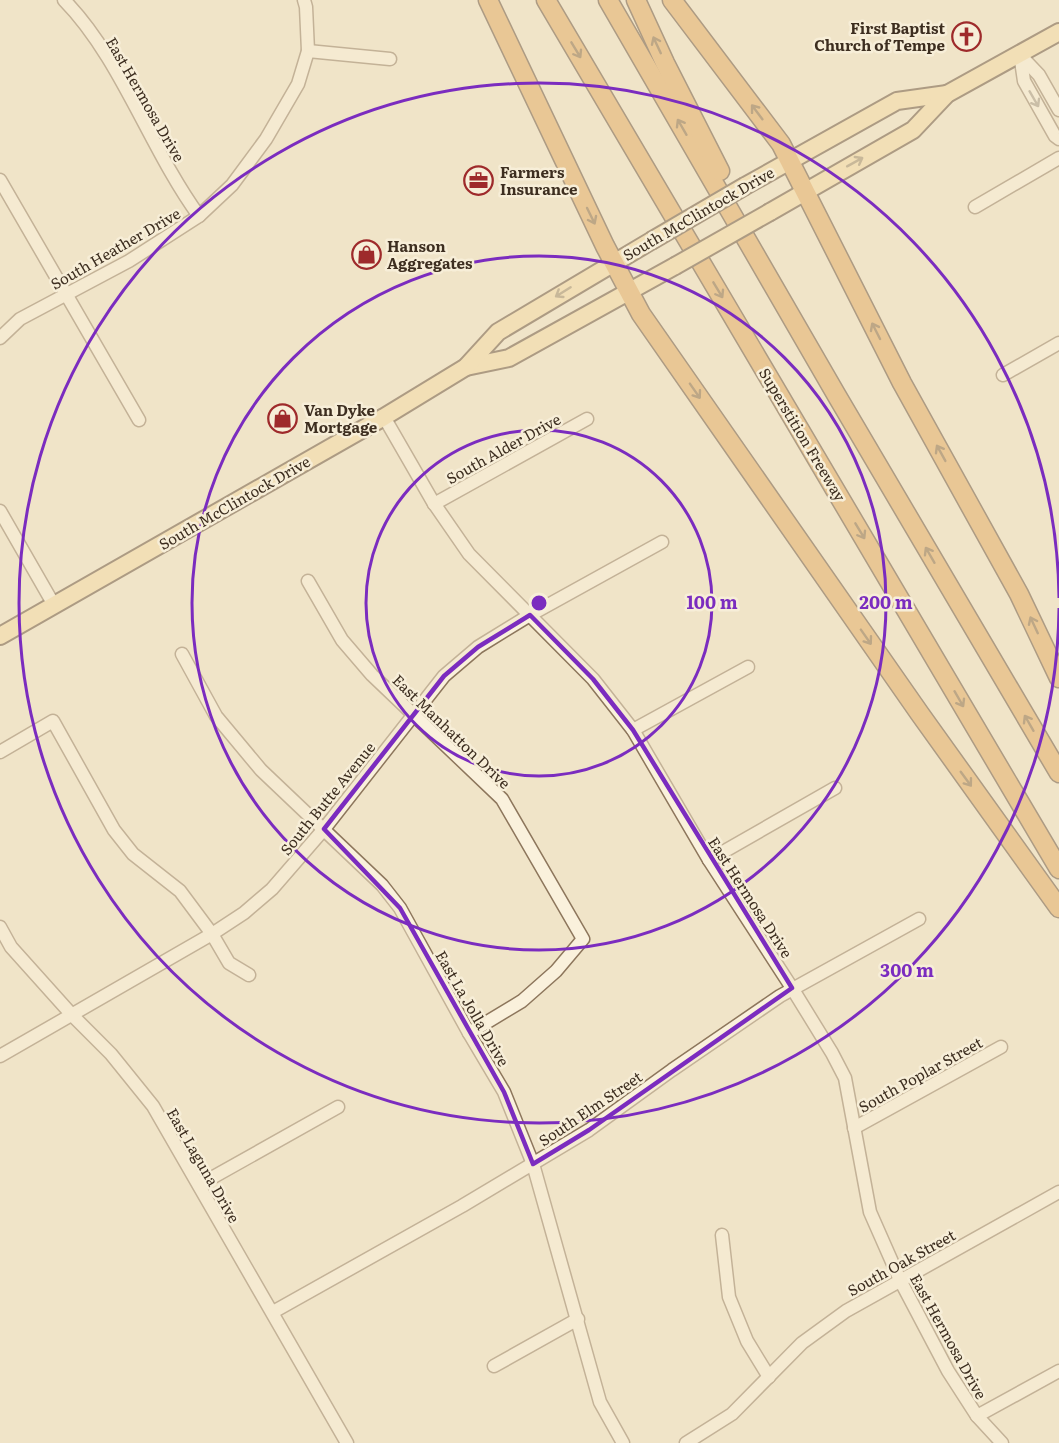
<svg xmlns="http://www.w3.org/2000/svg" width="1059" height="1443" viewBox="0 0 1059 1443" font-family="Literata,serif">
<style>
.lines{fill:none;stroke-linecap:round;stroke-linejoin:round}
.minor-casing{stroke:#8d765c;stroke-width:15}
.major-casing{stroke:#5b4430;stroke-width:20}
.highway-casing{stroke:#5b4430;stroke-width:21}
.minor{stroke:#faf1dc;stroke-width:12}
.major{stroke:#f3d9a0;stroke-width:16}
.highway{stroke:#e0a458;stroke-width:18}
.major-bridge-casing{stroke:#5b4430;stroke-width:20;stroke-linecap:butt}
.major-bridge{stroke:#f3d9a0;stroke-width:16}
.oneway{stroke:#7e5d36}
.oneway2{stroke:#9c907e}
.oneway3{stroke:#988460}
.marked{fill:none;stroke:#7b2cbf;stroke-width:4.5;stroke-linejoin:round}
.ring{fill:none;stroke:#7b2cbf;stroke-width:3}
.labels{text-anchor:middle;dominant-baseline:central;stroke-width:5;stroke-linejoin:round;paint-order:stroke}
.poi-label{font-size:15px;font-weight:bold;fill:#3d2e20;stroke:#f7eed8;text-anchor:start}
.street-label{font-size:15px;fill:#3d2e20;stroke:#f7eed8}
.centre{fill:#7b2cbf;stroke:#f7eed8;stroke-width:3}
.ring-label{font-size:18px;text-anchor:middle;font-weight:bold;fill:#7b2cbf;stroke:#f7eed8;stroke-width:5;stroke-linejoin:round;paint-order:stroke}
</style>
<rect width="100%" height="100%" fill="#f0e4c8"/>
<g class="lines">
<defs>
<g id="minor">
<path d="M64,0C121,58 150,149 199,216"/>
<polyline points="308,51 390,59"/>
<polyline points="1020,54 1024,81 1055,136 1059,139"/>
<polyline points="1020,55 1039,75 1059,110"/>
<polyline points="0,180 139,420"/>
<polyline points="975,207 1059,158"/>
<polyline points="0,338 20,319 129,261 199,216 232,185 266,139 298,84 308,51 306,7 304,0"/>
<polyline points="1003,375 1059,343"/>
<polyline points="384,417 433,502 469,554 593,679 633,730 709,860 792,988 832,1053 845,1078 870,1212 900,1280 948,1371 977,1416 1002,1443"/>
<polyline points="434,504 587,419"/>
<polyline points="0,511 54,605"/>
<polyline points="308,581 342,640 372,675 502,799 583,939 556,971 522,1001 469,1033"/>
<polyline points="182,654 216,716 261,770 382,885 400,908 469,1033 504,1092 533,1164 600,1402 623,1443"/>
<polyline points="633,730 748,667"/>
<polyline points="0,752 53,721 114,830 133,854 180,891 212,934 229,963 249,975"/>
<polyline points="709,860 835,788"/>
<polyline points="0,927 11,947 72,1015 111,1054 153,1106 347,1443"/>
<polyline points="0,1056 212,934 244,913 272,889 324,829 444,676 478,647 530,615 662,542"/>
<polyline points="854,1128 1001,1047"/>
<polyline points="199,1185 338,1107"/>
<polyline points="722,1235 729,1297 747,1341 769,1377"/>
<polyline points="273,1312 462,1206 589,1130 672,1070 780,996 919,919"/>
<polyline points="494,1366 578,1319"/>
<polyline points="977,1416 1059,1371"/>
<polyline points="686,1443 732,1414 802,1343 846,1311 1059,1192"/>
</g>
<g id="major">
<polyline points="745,186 897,101 947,94"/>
<polyline points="770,212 913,130 947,94 1059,32"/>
<polyline points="466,367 509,358 675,266"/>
<polyline points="0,636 384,417 466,367 498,332 651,241"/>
</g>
<g id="highway">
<polyline points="488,0 605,246 641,314 920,714 1059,908"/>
<polyline points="546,0 1059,869"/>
<polyline points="608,0 837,396 1059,773"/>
<polyline points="636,0 665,63 720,171"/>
<polyline points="672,0 781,144 902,383 1019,594 1059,678"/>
</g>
</defs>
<!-- minor casing -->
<use href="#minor" class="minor-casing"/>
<!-- major casing -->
<use href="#major" class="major-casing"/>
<!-- highway casing -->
<use href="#highway" class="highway-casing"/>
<!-- minor -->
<use href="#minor" class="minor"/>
<!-- major -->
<use href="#major" class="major"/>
<!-- highway -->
<use href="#highway" class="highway"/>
<defs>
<g id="major-bridge">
<polyline points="651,241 745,186"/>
<polyline points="675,266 770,212"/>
</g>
</defs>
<!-- major-bridge casing -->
<use href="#major-bridge" class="major-bridge-casing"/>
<!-- major-bridge -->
<use href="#major-bridge" class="major-bridge"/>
</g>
<!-- one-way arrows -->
<defs><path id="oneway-shaft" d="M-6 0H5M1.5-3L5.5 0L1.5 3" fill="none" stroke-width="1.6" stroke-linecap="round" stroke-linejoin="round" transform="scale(1.5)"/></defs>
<g class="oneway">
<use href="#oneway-shaft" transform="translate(657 45) rotate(-115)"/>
<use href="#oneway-shaft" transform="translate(576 50) rotate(59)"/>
<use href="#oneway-shaft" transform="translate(757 112) rotate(-127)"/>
<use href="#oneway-shaft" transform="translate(682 127) rotate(-120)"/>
<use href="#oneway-shaft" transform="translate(591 216) rotate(64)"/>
<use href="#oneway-shaft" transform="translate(718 290) rotate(59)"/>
<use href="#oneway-shaft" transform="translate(876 331) rotate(-117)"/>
<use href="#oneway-shaft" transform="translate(695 391) rotate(55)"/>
<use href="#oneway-shaft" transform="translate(941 453) rotate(-119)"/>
<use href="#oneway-shaft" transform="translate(860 531) rotate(59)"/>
<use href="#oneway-shaft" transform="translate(930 555) rotate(-120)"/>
<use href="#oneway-shaft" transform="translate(1034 625) rotate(-115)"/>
<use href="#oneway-shaft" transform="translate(866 637) rotate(55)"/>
<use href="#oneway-shaft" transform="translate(959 699) rotate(60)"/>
<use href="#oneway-shaft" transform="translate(1029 723) rotate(-120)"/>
<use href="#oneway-shaft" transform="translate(966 779) rotate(54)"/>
</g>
<use class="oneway2" href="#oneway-shaft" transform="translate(1034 99) rotate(60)"/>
<g class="oneway3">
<use href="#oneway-shaft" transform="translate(855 162) rotate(-29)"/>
<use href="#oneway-shaft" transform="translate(563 292) rotate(148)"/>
</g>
<!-- marked area -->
<path d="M0 0H1059V1443H0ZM530,615L593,679L633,730L792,988L589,1130L533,1164L504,1092L400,908L324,829L444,676L478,647Z" fill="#f0e4c8" fill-opacity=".55" fill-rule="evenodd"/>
<path class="marked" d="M530,615L593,679L633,730L792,988L589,1130L533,1164L504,1092L400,908L324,829L444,676L478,647Z"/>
<!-- distance rings -->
<g class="ring">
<circle cx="539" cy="603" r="173"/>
<circle cx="539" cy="603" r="347"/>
<path d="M1059 608A520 520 0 1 1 1059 598"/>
</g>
<!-- icons -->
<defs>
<symbol id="church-ring" viewBox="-11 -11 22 22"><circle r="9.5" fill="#f7eed8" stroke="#9e2a2b" stroke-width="1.5"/><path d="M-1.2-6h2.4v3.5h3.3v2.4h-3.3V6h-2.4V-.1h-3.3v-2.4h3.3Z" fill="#9e2a2b"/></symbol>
<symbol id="office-ring" viewBox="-11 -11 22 22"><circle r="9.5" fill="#f7eed8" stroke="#9e2a2b" stroke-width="1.5"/><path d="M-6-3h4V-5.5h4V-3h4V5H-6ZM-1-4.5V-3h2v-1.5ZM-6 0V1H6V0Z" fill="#9e2a2b"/></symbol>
<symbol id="shop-ring" viewBox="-11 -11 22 22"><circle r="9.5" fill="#f7eed8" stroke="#9e2a2b" stroke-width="1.5"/><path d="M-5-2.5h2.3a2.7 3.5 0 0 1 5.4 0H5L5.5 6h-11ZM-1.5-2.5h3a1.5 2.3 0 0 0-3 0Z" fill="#9e2a2b"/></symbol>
</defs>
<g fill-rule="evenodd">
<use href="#church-ring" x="950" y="20" width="33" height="33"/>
<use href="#office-ring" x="462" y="164" width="33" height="33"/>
<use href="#shop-ring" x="350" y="238" width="33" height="33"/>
<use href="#shop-ring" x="266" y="402" width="33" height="33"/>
</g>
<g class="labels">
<!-- poi labels -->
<g class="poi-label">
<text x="945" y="27" text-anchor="end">First Baptist<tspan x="945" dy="17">Church of Tempe</tspan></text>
<text x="500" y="171">Farmers<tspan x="500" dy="17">Insurance</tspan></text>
<text x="387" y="245">Hanson<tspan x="387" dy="17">Aggregates</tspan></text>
<text x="304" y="409">Van Dyke<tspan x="304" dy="17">Mortgage</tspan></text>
</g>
<!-- street labels -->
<g class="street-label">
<text transform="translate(146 99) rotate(60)">East Hermosa Drive</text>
<text transform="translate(698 213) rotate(-30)">South McClintock Drive</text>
<text transform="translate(115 248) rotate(-30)">South Heather Drive</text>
<text transform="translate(803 434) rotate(59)">Superstition Freeway</text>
<text transform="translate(503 448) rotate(-29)">South Alder Drive</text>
<text transform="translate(234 502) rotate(-30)">South McClintock Drive</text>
<text transform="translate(452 731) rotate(44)">East Manhatton Drive</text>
<text transform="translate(327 798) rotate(-51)">South Butte Avenue</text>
<text transform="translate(751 897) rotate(57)">East Hermosa Drive</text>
<text transform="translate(473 1008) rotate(60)">East La Jolla Drive</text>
<text transform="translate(920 1074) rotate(-29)">South Poplar Street</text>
<text transform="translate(590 1108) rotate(-34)">South Elm Street</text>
<text transform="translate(204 1165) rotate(60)">East Laguna Drive</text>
<text transform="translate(901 1262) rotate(-29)">South Oak Street</text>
<text transform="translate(949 1336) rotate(61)">East Hermosa Drive</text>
</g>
</g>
<circle cx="539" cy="603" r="9" class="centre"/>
<g class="ring-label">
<text x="712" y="609">100 m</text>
<text x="886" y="609">200 m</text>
<text x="907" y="977">300 m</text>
</g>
</svg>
